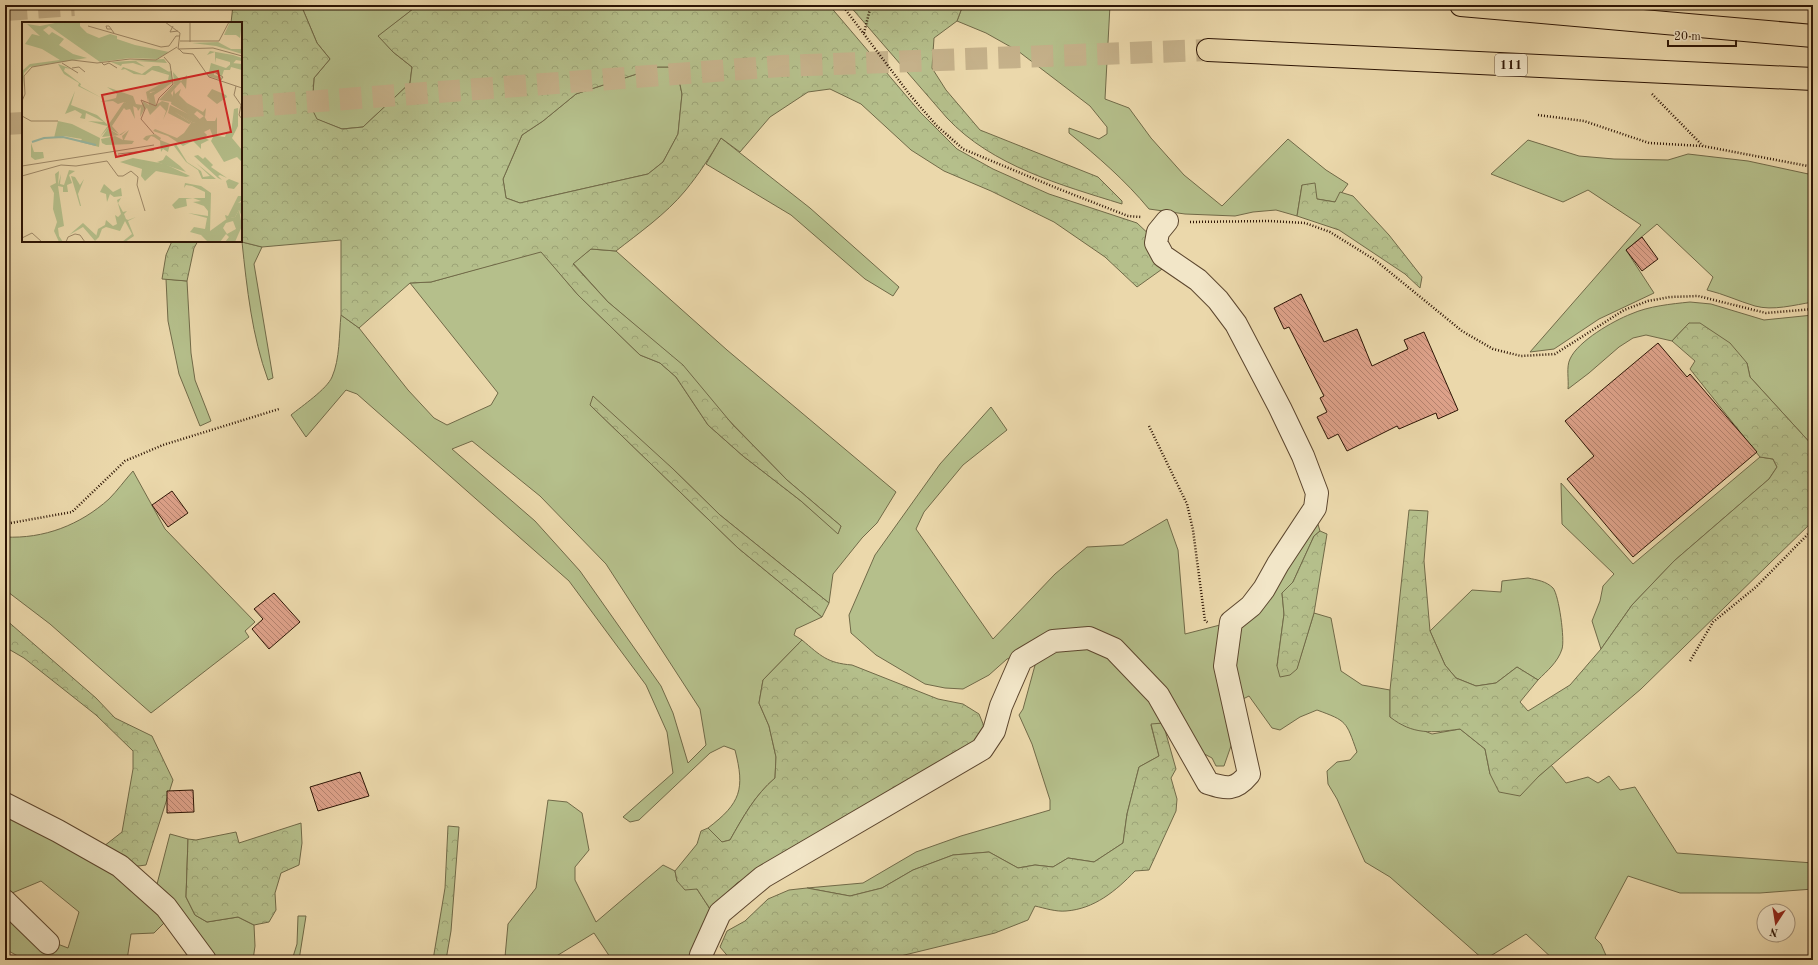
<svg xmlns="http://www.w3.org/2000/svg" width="1818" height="965" viewBox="0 0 1818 965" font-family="'Old Standard TT',serif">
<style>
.grass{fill:#b5bf8b;stroke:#716a48;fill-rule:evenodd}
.forest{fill:url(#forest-crowns);stroke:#716a48;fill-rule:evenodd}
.building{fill:url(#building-back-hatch);stroke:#2d1505}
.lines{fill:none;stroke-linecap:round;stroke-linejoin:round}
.trunk-tunnel{stroke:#c5b18a;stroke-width:22;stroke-dasharray:22 11;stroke-linecap:butt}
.minor-casing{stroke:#5c462e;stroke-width:24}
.trunk-casing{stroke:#2d1505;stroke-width:24}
.path{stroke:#2d1505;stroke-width:2.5;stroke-dasharray:1 2;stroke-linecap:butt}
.minor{stroke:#f2e6c8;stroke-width:22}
.trunk{stroke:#ebd8ab;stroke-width:22}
.labels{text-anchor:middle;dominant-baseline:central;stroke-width:4;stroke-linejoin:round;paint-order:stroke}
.shield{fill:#f2e6c8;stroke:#685440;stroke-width:1}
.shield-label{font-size:13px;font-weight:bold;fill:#2d1505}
.inset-river{fill:none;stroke:#99baa6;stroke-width:2}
.inset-road{fill:none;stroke:#9f8a69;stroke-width:1}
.view{fill:#d62828;fill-opacity:0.15;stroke:#d62828;stroke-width:2}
.inset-edge{fill:none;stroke:#2d1505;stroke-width:2}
</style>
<defs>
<pattern id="forest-crowns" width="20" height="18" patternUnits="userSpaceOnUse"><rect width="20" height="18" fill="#b5bf8b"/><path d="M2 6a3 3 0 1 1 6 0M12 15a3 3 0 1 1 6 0" fill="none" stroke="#9ca376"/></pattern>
<pattern id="building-back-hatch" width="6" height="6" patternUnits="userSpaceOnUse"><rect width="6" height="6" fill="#dda189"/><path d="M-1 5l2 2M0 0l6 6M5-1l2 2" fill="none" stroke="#b4826e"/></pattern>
</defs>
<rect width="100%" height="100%" fill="#ebd8ab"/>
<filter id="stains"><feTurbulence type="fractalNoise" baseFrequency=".005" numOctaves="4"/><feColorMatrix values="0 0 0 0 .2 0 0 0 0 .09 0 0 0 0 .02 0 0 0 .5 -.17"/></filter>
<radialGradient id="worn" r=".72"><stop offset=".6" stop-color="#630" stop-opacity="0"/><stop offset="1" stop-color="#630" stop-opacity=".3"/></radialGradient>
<!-- grass -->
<g class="grass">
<polygon points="301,5 414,5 413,9 379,36 393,52 412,67 410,83 363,127 342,129 316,119 312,109 314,78 330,59 317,43"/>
<path d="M963,5H1110L1105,99L1129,108L1151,138L1184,175L1222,206L1288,139L1326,170L1348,184L1335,202L1317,199L1302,185L1297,216L1276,210L1253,212L1235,216L1185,214L1149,209C1125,180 1098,157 1069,133V128L1099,139L1107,134V127L1090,106L1018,51L986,33L957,21Z"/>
<polygon points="658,67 668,67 678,75 682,94 678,134 663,162 648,174 520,203 506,198 503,179 522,135 543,121 576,94"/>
<polygon points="721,138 810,208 899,287 893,296 865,279 791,215 706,164"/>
<path d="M1528,140L1579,156L1614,159L1668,160L1688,154L1748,161L1813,175V302C1794,305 1773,311 1755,306C1738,301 1724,294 1707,290L1713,277L1657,224L1626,250L1654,293L1599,319L1554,349L1530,352L1641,225L1588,190L1563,202L1491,174Z"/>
<path d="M242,242L262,247L254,264L273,378L268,380C252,336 247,289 242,242Z"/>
<path d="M591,249L616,251L727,350L896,492L877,523L862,538L833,574L829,603L720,515L672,468L590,405L738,548L822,617L796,629L794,635L802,640L763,680L759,703L769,726L776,757L775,778C755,795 743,817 730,840L722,842L708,828C741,803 745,789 735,750L724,746L710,753L639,820L630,822L623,817L673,773L667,732L646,685L569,581L357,394L346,390L306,437L291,415C302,406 327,389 332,377C340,359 339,334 341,315L359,328L408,390L434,418L447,425L491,405L498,393L410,283L431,282L541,251L578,295L640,355L660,363L676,377L708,425L743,456L801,501L838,533L841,526L787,480L643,332L608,302L573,263ZM472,441L540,496L606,564L700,709L706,745L688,763L673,713L661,686L580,571L535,521L452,449Z"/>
<polygon points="166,279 187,281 191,353 195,380 211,421 200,426 179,374 168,321"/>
<path d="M1690,302L1711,304L1764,320L1813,315V446L1750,377L1747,363L1689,323L1672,341L1646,335L1633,338L1619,347L1589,373L1568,389C1569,380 1566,367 1570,359C1578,341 1613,321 1631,314C1649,306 1671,304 1690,302Z"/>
<path d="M991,407L1007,430L963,465L924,512L916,529L993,639L1055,574L1087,547L1123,545L1167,519L1178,550L1185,634L1220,625L1317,521L1320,531L1314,536L1293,582L1282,593L1284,614L1277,666L1297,668L1314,613L1331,618L1341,671L1362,685L1390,690V717L1432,734L1460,729L1485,749L1490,774L1539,776L1551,765L1566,783L1588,777L1598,783L1609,776L1620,790L1635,787L1677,853L1813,863V889L1760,893H1680L1628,876L1595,938L1601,944L1608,960H1554L1526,934L1484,960L1390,877L1365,862L1337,799L1328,784L1327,771L1337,762L1350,760L1357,752C1346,721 1347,721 1317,710L1300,717L1280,730L1272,728L1249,696L1241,700L1232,743L1224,766H1216L1212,758L1193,748L1114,641L1027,651L1007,659L989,675L963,689L945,688L925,684L876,655L851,633L849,615L875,555L940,464Z"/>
<polygon points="1760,457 1773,459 1777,467 1769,479 1674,561 1632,605 1601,649 1592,621 1600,601 1603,586 1614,574 1562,524 1561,483 1633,564"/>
<path d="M133,471L165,529L255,622L245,631L249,637L151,713L50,624L8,592L5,586V537C44,539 80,525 109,499C117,491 125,480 133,471Z"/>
<path d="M1528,578C1537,580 1546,581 1553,588C1559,595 1565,640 1562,649C1558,662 1547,671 1538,680L1517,667L1496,683L1476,686L1456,678L1445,665L1430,631L1472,590L1501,592L1502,581Z"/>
<polygon points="1081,641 1138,678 1163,723 1151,725 1159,756 1139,767 1127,814 1123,843 1094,862 1068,858 1053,867 1035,865 1018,868 989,852 953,855 913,870 882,888 850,896 807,888 863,883 916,852 961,836 1050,810 1050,800 1032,744 1019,715 1023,709 1037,658"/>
<polygon points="548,800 567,802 582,813 589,850 575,867 575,880 596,922 663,865 675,871 677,881 697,889 710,909 690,960 612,960 594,933 550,960 493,960 496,956 505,957 508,924 536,888"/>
<polygon points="5,814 118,872 166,921 154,933 131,934 127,960 25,960 5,949 5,909 55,943 68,948 79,912 41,881 5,896"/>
<polygon points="170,834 188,839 186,897 195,915 207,922 238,917 254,925 255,946 253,960 215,960 156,888"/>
<polygon points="298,916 306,916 299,960 292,960 297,944"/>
</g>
<!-- forest -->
<g class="forest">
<path d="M233,5H301L317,43L330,59L314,78L312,109L317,119L342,129L363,127L410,83L412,67L393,52L378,36L413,9L414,5H829L920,112L957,149L993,169L1049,194L1137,223L1153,238L1172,262L1137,287L1105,257L1054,222L991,191L944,171L911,150L861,104L830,89L808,92L770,117L740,152L721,138C710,157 699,174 685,191C666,214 639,233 616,251L591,249L573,264L608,302L683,365L733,425L787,480L841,526L838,534L801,501L743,456L708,425L676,377L660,363L640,355L578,295L541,252L431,282L410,283L359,328L341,315V240L262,247L242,242L241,23H231ZM658,67H668L678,75L682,94L678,134L663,162L648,174L520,203L506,198L503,179L522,135L543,121L576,94Z"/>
<path d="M849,5H963L957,21L934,38L932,68L946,90L980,130L1098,177L1122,201V204C1061,185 992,166 947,118Z"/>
<polygon points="1315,183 1317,199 1335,202 1340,192 1353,196 1389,235 1422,277 1420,288 1405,274 1339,230 1297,216 1302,185"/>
<polygon points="172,241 198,241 194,248 187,281 162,279 166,255"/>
<path d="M1689,323H1700L1730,343L1747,363L1750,377L1813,446V521L1641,689L1539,776L1520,796L1499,792L1490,774L1485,749L1460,729C1432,733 1413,735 1390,717V690L1409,510L1428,511L1424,561L1430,631L1445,665L1456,678L1476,686L1496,683L1517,667L1538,680L1520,702L1528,711L1570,685L1601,649L1632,605L1674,561L1769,479L1777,467L1773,459L1760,457L1690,369L1695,361L1672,341Z"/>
<polygon points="593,396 672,468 720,515 829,603 822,617 738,548 590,405"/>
<polygon points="1320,531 1327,534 1314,613 1297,669 1290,675 1280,677 1277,666 1284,614 1282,593 1293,582 1314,536"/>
<polygon points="5,619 96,698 115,718 152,736 173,780 146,865 131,867 99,850 122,832 133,769 133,751 96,715 24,658 5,647"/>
<path d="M802,640C821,656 827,663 852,665L938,699L963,704L979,714L988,736L737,883L710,909L697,889L685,890L677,881L675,871L697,844L701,831L708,828L722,842L730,840C743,817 755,795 775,778L776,757L769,726L759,703L763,680Z"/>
<path d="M1163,723L1176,769L1171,778L1177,799L1176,811L1149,870L1135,871C1116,891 1094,909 1066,911C1056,912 1044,908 1035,906L1028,920L995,933L884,960H731L720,947L727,931L745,921L768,899L789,890L807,888L850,896L882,888L913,870L953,855L989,852L1018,868L1035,865L1053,867L1068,858L1094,862L1123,843L1127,814L1139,767L1159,756L1151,724Z"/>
<polygon points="301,823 302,843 299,865 281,873 275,893 276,910 269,922 254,925 238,917 207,922 195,915 186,897 188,839 196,840 236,832 239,843"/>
<polygon points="448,826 459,827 451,931 446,960 433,960 445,888"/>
</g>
<!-- building -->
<g class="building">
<polygon points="1642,237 1658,259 1642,271 1626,250"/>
<polygon points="1301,294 1324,342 1357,329 1372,366 1408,349 1404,340 1424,332 1458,410 1438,419 1436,413 1399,429 1397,426 1347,451 1338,434 1328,439 1317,417 1327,412 1320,398 1324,396 1289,327 1284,329 1274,308"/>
<polygon points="1658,343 1687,377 1690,374 1757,452 1633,557 1567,479 1594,456 1565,421"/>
<polygon points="172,491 188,513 168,527 152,505"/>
<polygon points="274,593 300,622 269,649 252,629 263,619 254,609"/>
<polygon points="360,772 369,796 318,811 310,787"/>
<polygon points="193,790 194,812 167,813 167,791"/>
</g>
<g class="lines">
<!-- trunk-tunnel -->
<g class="trunk-tunnel">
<polyline points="5,10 74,5"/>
<polyline points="241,107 781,66 1208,50"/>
<polyline points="5,124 23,123"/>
</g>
<defs>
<g id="minor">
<polyline points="5,804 58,831 120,866 166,907 205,960"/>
<polyline points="5,901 48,943"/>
<path d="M700,960L701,955L720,913L763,877L982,749L994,731L1001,706L1021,660L1053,641L1089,638L1114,649L1158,695L1208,783C1227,789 1235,791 1249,774L1225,666L1231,622L1251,606L1264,589L1278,564L1315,508L1317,493L1303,456L1280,408L1236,324L1218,300L1198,280L1163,256L1156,243L1158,232L1167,221"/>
</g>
<g id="trunk">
<polyline points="1461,5 1813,36"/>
<polyline points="1208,50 1813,79"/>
</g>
</defs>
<!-- minor casing -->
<use href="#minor" class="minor-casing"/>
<!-- trunk casing -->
<use href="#trunk" class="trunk-casing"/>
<!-- path -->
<g class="path">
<polyline points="842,5 910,95 936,125 963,149 1059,189 1128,216 1141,217"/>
<polyline points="864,33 871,5"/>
<polyline points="1652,94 1703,146 1813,167"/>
<polyline points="1538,115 1584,121 1649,143 1702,146"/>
<polyline points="1190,222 1269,221 1305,223 1330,232 1375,260 1462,331 1493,349 1521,356 1555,354 1624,310 1648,301 1670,297 1698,296 1766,313 1813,309"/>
<polyline points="1149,426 1187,504 1193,530 1205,621 1209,623"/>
<polyline points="5,524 72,512 125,461 163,445 279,409"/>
<polyline points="1690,661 1713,622 1756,587 1813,529"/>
<polyline points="1807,960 1813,951"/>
</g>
<!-- minor -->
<use href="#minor" class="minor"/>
<!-- trunk -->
<use href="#trunk" class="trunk"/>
</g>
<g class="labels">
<!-- shield labels -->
<rect class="shield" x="1495" y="54" width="32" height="22" rx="3"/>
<g class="shield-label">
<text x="1511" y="65">111</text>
</g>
</g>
<!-- overview -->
<g transform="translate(22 22)">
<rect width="220" height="220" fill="#ebd8ab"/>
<path d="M38,0H58V4L65,11L77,16L88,12L95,14V17L113,23L147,30L135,37L108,36L78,40L27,4L21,8L27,13L30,10L42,17L37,23L51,32L65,36L8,45L2,51L1,66L0,49L8,42L38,38L20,27L3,22L10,12L18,14L5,2L18,4ZM208,0H220L218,16L214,13H202ZM196,20L209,27H220V32L194,24L170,21ZM142,37L145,41L114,39L123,45L111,41L100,42L99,44L89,40ZM189,41L204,46L210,41L220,42V48L209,45L208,48H202L200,54L192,51V53L200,55L199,58L186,54ZM36,42L50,47L43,46L42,49L59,62L58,64L80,76L56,64L57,61L42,52ZM131,44H137L147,50L140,51L130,48L123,53L112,52L103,47L99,48L101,45L120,52ZM151,50L159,59L165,53L164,67L159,60L155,64L152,62ZM146,64L132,73L134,83L140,79L147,81L146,87L141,98L144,89L138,83L128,93L125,86L122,88L118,95L119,85L116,89L115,86L102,80L96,82L91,79L78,80L94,76L95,72L85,65L111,74L114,82L120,83L121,79L127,83L126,72ZM152,66L153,72L159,67L157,73L165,81L181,90L184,86L183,95L175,89L172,92L179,98L172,101L153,90L169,101L167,102L146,91L148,83L166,92L149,82ZM190,67L204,73L205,75L195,82L185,74ZM53,69L49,83L75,93L86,103L85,104L66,99L82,100L64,91L63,97L58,96L60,92L53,88L43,92ZM36,99L50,102L78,116L77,125L58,120L60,117L42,114L32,116ZM86,106L97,113L105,108L99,113L80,115ZM107,108L102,118L112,119L110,122L84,123L80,121L79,117L93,114L101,118L100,114ZM133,112L139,116L138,118L148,122L146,130L141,127L139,130L138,119L132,115L129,114L125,119L121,117L124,114ZM9,121L12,130H21L22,136L13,138L9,135ZM154,122L165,140L179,149L181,155L188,154L174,141L194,157H180L176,148L164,140L152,124ZM144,133L158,144L164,150L135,140L141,138ZM176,133L181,137L183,135L191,143L189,145L205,156L198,153L196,154L200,158L196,156L172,134ZM49,154L53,155L58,163L62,157L56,172L59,184H58ZM216,174H220V178L216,181L220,180V195L217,188L213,195L204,197L203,193L206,194ZM61,201L75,214L73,219L61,205L47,213Z" fill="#b5bf8b"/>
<path d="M188,29L211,33L220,36V39L214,38L208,45V40L194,36L193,41V30L185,33ZM150,49V61L137,69L128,70L126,80L124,70L146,58L147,53L140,51ZM152,62L155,64L149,71L152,77L150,80L137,78ZM102,80L111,83L113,97L108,87L104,88L102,86L90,104L97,112L86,106L78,115ZM216,86V104L210,116L220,128V140L215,135L202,140L189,119L191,115L188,107L182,110L185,113L183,116L187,118L179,122V127L171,119L161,124L146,114L131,109L133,107L155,116L162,111L169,101L149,87L172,101L182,94L185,99H193L195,95V114L203,115L204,112L209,111L212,87ZM111,136L143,142L168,154L164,155L134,149L123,159L119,154L120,147L98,140ZM47,148L53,149L47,153L50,161L45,163L46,170H41V165L36,164L42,204L36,206L37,214L41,220H37L32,209L35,200L31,187L32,171L28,164L34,161L33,152L37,149L36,163L39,152L38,162L42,163ZM207,157L217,161L212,167L206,166L204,159ZM163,161L179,164L189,171L188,209L206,196L213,195L217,188L220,204L213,220H203L207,215L204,212L198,220H186L179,213L168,210L172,205L183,207L185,196L166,191L186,194V189L182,184L171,180L179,179L171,176L164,177L165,184L153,187L150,183L157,176H183V170L170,164L164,163L162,166ZM211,199L214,207L205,212L201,206L204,201ZM82,162L91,170L99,166L100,174L92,175L88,172L85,180L84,172L78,170ZM99,176L96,181L101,190L105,189L102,192L104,197L106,198L114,195L106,199L112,214L103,220H100L110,212L103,199L98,209L84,205L80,207L77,215L73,219L76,207L83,203L84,198L91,204L95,202L93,193L96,195L99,192L95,178Z" fill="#b5bf8b" fill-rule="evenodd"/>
<path class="inset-river" d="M10,120L22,116L41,115L74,123"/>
<path class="inset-road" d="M143,0L158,11L156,27L191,26L220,34M168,0V20M66,4L139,25L147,24L154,14H158M151,4L148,10L156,9M89,7H85L84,4H87L92,11M158,19H197L207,0M157,27L161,31L171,32L187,55L220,66M40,41L56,51M80,41L82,43L87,41L95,46M50,46L57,45L63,50M194,51L201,55L198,59M214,64L212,73L219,83L217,93L220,97M0,79L3,72L2,54L10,45L50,38L75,41L108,37L134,38L155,25M0,94L9,99H36M132,112L119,97L123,87L119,78L134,84L137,76L151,62L148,42L142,35M96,132L132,128M0,144L132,123M0,154L39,143L54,144L85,139L96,154H101L109,149L116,155L115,163L123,189M0,216L10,211L20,220M44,220L46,215L53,212L58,213L63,220"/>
<path class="view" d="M196,49L209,110L94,135L80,73Z"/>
<rect width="220" height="220" class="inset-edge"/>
</g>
<!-- margin -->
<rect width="1818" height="965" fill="none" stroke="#ebd8ab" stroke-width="20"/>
<rect x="6" y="6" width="1806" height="953" fill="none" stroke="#2d1505" stroke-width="2"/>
<rect x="10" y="10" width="1798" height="945" fill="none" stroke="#2d1505"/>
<!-- north arrow -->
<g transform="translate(1776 923) rotate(192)"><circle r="19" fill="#f2e6c8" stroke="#a3927a"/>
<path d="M0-3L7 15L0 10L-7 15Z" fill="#8f2418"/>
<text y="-6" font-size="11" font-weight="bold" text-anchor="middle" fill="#2d1505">N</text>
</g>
<!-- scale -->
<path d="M1668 40v6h68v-6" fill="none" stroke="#2d1505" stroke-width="2"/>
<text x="1674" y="40" font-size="12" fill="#2d1505" stroke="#f2e6c8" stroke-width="3" paint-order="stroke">20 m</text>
<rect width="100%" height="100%" filter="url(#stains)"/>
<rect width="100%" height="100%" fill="url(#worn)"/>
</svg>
